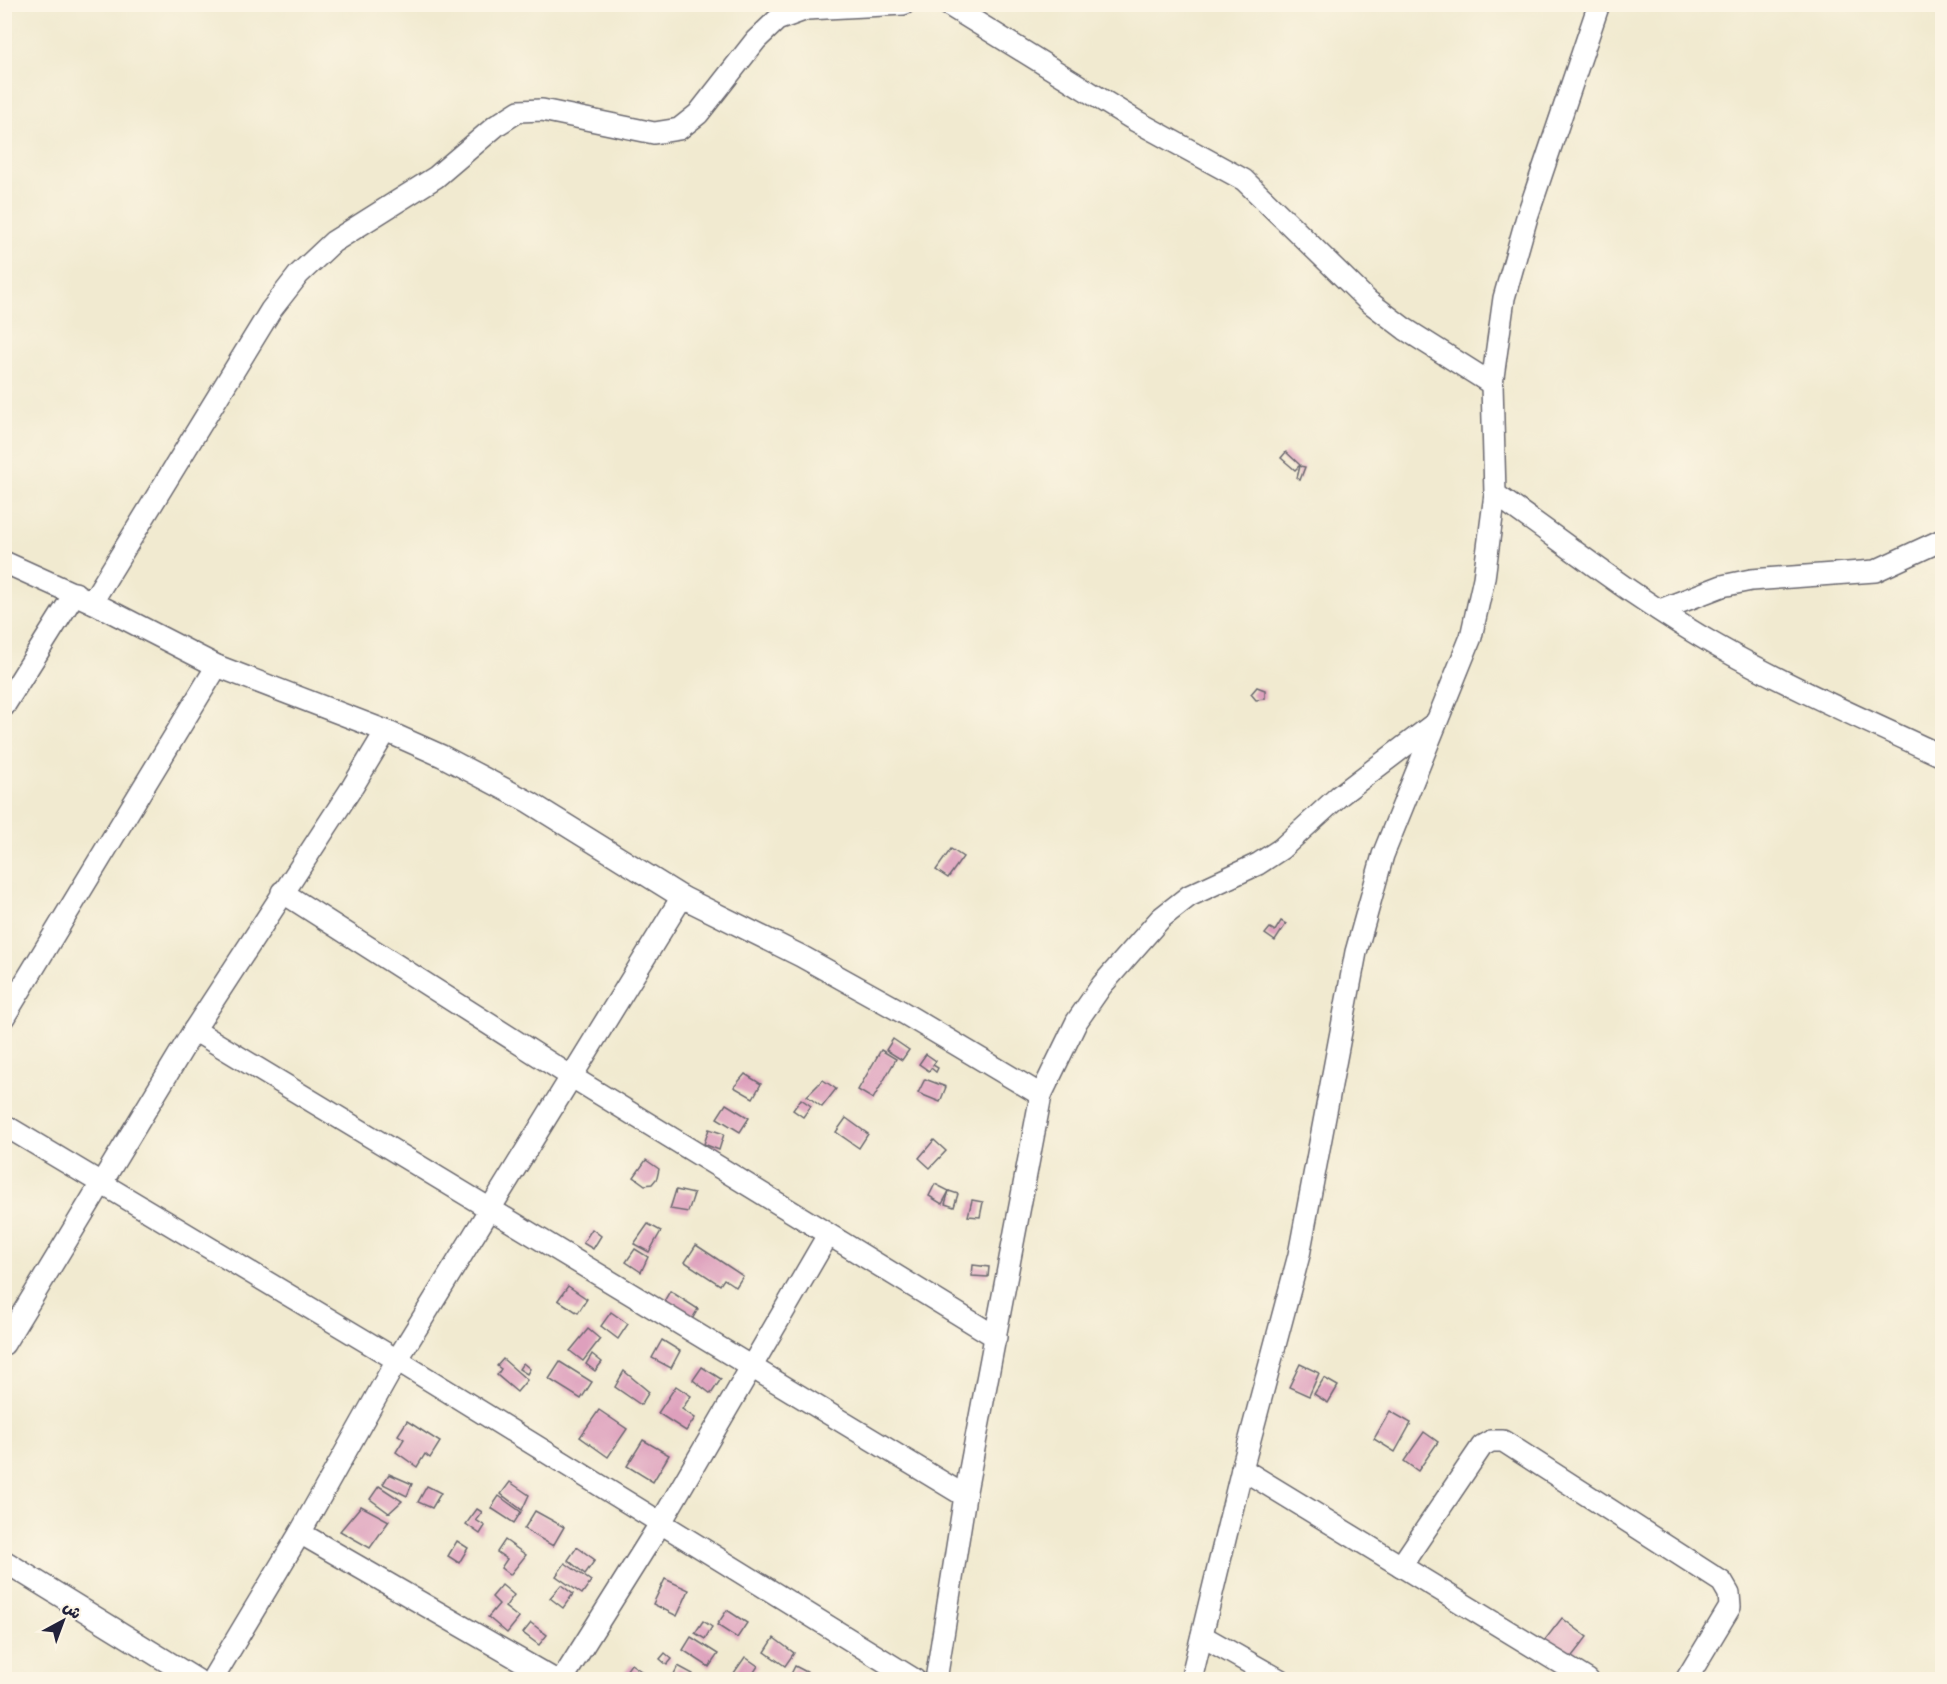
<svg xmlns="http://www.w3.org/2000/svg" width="1947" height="1684" viewBox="0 0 1947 1684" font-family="'Architects Daughter','Playpen Sans Arabic',sans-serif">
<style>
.building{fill:#dea0bd}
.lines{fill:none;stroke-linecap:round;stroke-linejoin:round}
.minor-casing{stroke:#6a686f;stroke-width:24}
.minor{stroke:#fff;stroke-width:21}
</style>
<rect width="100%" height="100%" fill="#fcf5e5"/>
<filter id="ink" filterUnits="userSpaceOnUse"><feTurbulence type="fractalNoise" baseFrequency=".0167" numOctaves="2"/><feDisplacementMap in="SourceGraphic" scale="12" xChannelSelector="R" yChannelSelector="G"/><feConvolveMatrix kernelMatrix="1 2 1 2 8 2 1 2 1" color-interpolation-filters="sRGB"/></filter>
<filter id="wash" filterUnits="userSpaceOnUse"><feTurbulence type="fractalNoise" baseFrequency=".008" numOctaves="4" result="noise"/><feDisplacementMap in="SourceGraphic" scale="24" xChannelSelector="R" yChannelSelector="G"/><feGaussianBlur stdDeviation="1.35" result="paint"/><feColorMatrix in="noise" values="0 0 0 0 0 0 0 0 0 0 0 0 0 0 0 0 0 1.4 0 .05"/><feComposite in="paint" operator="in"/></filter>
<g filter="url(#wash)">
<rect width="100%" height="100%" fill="#f1ead0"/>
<g id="blocks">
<!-- building -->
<g class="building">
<polygon points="1286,452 1300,465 1295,470 1281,458"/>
<polygon points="1300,466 1305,467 1300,480 1297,478"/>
<polygon points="1257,687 1265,690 1265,699 1256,700 1251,694"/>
<polygon points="951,849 963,857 948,878 936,870"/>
<polygon points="1281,921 1286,924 1275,941 1265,934 1270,928 1275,931"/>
<polygon points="893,1039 909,1050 902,1060 886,1050"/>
<polygon points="881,1050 896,1059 873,1099 858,1090"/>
<polygon points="926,1054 936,1061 933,1065 938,1068 936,1072 931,1068 929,1071 919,1064"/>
<polygon points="745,1074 761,1084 753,1098 734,1087"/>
<polygon points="925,1079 946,1087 940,1102 918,1093"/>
<polygon points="823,1080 836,1089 822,1107 807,1096"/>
<polygon points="801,1099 811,1106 803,1117 793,1110"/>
<polygon points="726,1104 749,1118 740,1132 717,1118"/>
<polygon points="846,1118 868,1134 859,1148 836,1132"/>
<polygon points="709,1129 724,1134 719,1150 704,1144"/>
<polygon points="934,1140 946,1151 930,1168 919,1158"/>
<polygon points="646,1160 659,1169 657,1178 652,1184 645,1185 634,1177"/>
<polygon points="935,1184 949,1191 942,1204 929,1196"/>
<polygon points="676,1190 694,1194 688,1212 670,1209"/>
<polygon points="949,1191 958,1194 954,1207 945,1204"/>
<polygon points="972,1200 983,1202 980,1217 968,1216"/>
<polygon points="648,1224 661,1231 649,1252 634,1244"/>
<polygon points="592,1229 601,1236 593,1249 583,1243"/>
<polygon points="696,1245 743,1276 736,1287 724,1279 720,1285 685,1262"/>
<polygon points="635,1249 648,1257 641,1272 626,1262"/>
<polygon points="973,1265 989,1267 988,1277 972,1276"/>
<polygon points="568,1286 587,1299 578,1313 558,1300"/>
<polygon points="670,1291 698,1309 691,1321 663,1303"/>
<polygon points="611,1312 628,1324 618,1339 601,1326"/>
<polygon points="588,1329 600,1339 583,1361 570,1351"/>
<polygon points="662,1340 680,1351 671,1368 652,1358"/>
<polygon points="592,1354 602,1362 595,1371 586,1364"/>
<polygon points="503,1359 527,1380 517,1392 497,1375 501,1369 497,1366"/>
<polygon points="560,1362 592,1382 581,1399 549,1379"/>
<polygon points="523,1363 530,1369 527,1374 519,1369"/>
<polygon points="1300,1364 1319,1373 1309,1396 1289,1387"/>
<polygon points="702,1367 721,1379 711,1394 693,1380"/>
<polygon points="624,1371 649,1392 641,1405 615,1387"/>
<polygon points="1324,1378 1338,1386 1328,1403 1314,1394"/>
<polygon points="676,1386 691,1396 682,1409 695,1418 686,1431 658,1413"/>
<polygon points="599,1410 627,1429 608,1457 580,1437"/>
<polygon points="1390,1411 1411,1423 1395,1452 1374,1439"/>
<polygon points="407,1421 440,1442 430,1458 425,1454 417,1467 396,1452 404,1439 398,1435"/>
<polygon points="1424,1432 1438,1442 1418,1471 1404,1461"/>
<polygon points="643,1440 669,1455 653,1482 627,1466"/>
<polygon points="389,1474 412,1484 407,1496 383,1484"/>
<polygon points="510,1482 529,1495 522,1510 501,1494"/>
<polygon points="379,1486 402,1501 389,1513 370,1499"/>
<polygon points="427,1486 441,1493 432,1508 418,1502"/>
<polygon points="499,1496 521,1512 514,1523 491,1508"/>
<polygon points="361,1506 389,1521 370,1548 340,1531"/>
<polygon points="477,1509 482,1512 476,1520 485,1526 480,1534 466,1524"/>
<polygon points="535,1511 564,1527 553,1546 524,1529"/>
<polygon points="505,1540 526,1555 510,1575 501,1568 507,1559 497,1552"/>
<polygon points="457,1541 468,1548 459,1563 448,1556"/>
<polygon points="577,1547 595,1560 585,1574 568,1560"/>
<polygon points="565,1563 591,1581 582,1594 556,1576"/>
<polygon points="665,1579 689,1590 677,1616 653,1604"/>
<polygon points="502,1585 514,1595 505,1607 519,1618 507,1633 488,1617 499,1604 492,1597"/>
<polygon points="561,1585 573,1594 563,1608 550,1598"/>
<polygon points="727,1610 747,1623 737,1638 717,1625"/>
<polygon points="1562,1618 1587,1637 1569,1660 1544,1641"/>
<polygon points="703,1621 712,1627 705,1639 695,1633"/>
<polygon points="531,1623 547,1635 539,1645 523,1633"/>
<polygon points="691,1637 718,1654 709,1667 683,1650"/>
<polygon points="774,1638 794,1653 785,1666 765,1652"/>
<polygon points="665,1653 672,1659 667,1665 660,1659"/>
<polygon points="745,1657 758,1666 749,1680 729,1680"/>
<polygon points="631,1664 654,1680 622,1677"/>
<polygon points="678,1666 693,1674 690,1680 671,1680"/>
<polygon points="795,1666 822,1680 788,1680"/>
</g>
</g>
</g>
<g filter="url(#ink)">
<use href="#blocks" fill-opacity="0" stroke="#6a686f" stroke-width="1.5"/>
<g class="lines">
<defs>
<g id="minor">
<polyline points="947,4 1136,121 1244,180 1368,301 1405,329 1492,384"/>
<path d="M1495,494C1568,545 1639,602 1717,646C1789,687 1867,721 1942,756"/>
<polyline points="4,562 92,602 217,666 386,731 442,756 529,802 682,897 801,956 902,1012 1041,1095"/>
<polyline points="92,602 271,310 299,274 333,242 436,177 497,125 519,111 542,110 654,133 679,129 698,114 756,40 777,20 807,9 904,4"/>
<polyline points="1660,610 1722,586 1751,580 1875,571 1942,540"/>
<polyline points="4,706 75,593"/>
<polyline points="282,892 572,1077 996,1337"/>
<polyline points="4,1017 217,666"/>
<polyline points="194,1030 965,1496"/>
<polyline points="4,1125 397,1360 915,1680"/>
<polyline points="4,1344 194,1030 353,786 386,731"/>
<polyline points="1242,1469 1588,1680"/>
<polyline points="300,1533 555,1680"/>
<polyline points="4,1561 197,1680"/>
<polyline points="1401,1566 1482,1446 1491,1441 1503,1441 1722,1582 1729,1594 1730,1607 1686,1680"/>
<polyline points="1202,1636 1280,1680"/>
<polyline points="212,1680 300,1533 397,1360 682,897"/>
<polyline points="562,1680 660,1524 828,1235"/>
<polyline points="936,1680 965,1496 1041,1095 1077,1021 1102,985 1161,918 1189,896 1258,864 1281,849 1339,796 1435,723"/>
<polyline points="1191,1680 1242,1469 1299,1255 1356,952 1383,855 1471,637 1484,578 1495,494 1492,384 1504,298 1527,217 1599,4"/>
</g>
</defs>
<!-- minor casing -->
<use href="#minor" class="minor-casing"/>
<!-- minor -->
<use href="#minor" class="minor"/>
</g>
</g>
<!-- margin -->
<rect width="1947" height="1684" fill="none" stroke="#fcf5e5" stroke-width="24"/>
<!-- north arrow -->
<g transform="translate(63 1621) rotate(41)" stroke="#fcf5e5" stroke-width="4.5" paint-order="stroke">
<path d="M0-4.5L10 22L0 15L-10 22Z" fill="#22223b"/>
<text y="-9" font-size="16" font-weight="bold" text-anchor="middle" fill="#22223b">ش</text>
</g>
</svg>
